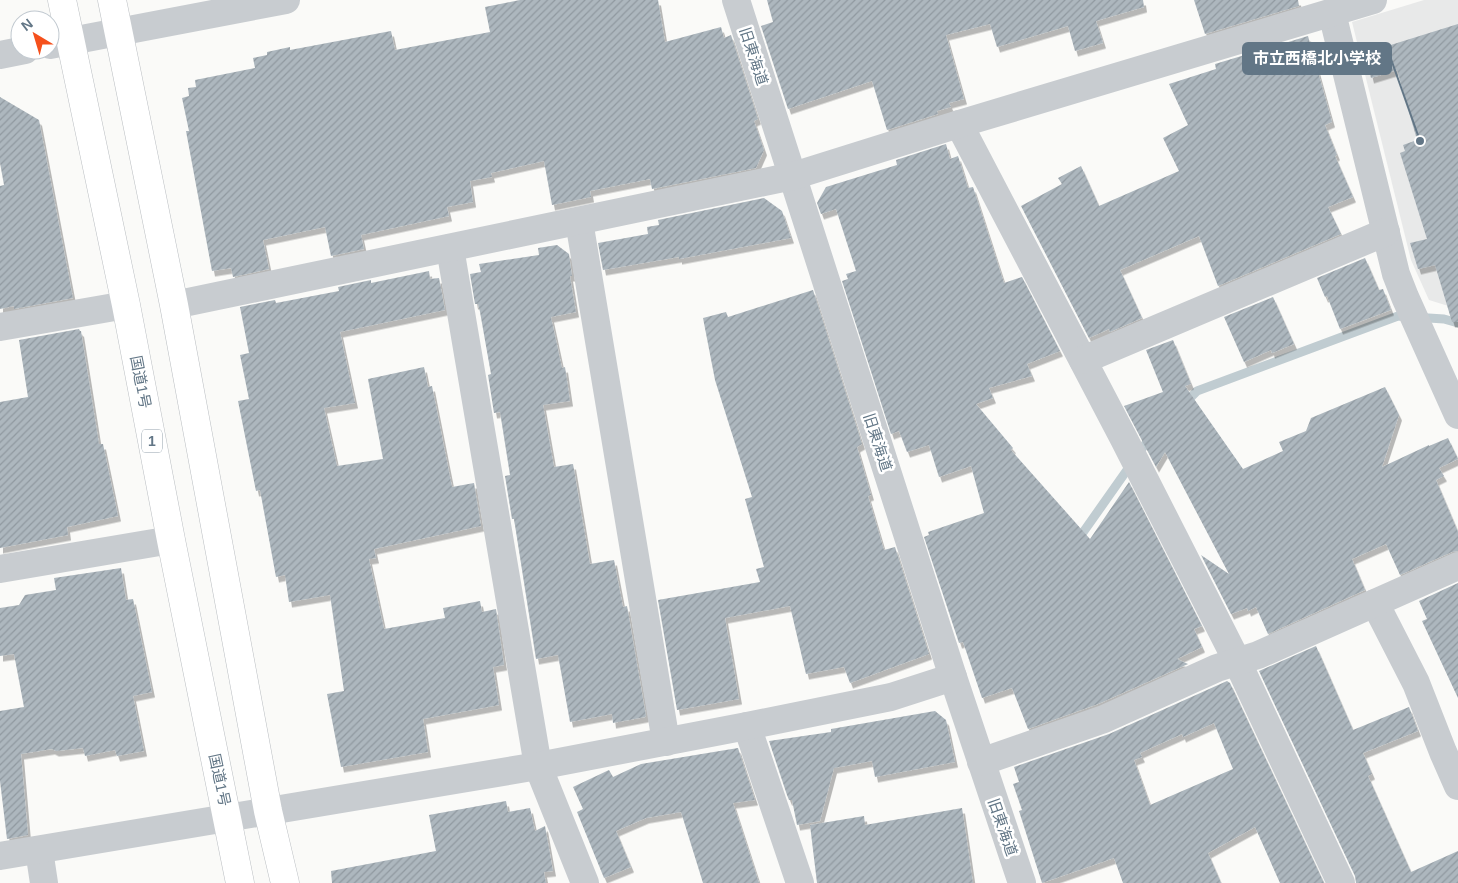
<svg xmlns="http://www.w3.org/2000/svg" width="1458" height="883" viewBox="0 0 1458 883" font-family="Arial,'Noto Sans JP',sans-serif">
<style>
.built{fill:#e8e9e9}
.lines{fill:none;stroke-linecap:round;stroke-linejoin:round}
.stream{stroke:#c0ccd1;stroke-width:9}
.building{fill:url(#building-hatch);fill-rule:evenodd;filter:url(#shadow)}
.highway-casing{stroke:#babec2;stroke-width:29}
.minor{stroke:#c8ccd0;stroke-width:28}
.highway{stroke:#fff;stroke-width:28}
.labels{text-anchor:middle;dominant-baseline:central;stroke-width:5;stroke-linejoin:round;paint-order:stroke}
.shield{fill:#fff;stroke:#919faa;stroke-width:1}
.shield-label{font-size:14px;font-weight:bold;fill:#627686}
.street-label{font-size:15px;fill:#627686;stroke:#fff}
.leader{fill:none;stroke:#627686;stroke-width:2}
.callout-dot{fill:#627686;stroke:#fff;stroke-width:2}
.callout{fill:#627686;stroke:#627686;stroke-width:2}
.callout-label{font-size:16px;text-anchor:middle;font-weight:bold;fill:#fff}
</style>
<defs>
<pattern id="building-hatch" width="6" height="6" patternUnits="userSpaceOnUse" patternTransform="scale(1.25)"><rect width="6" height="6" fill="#adb7be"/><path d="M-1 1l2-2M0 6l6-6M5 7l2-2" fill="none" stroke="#9099a0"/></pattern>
<filter id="shadow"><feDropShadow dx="3" dy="5.5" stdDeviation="0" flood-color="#0004"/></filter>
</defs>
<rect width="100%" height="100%" fill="#fafaf8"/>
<!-- built -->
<polygon class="built" points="1424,0 1458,0 1458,309 1429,300 1411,260 1352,22"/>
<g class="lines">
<!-- stream -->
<g class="stream">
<polyline points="1184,404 1197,391 1398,316 1444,319 1458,323"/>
<polyline points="1077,541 1151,436"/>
</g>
</g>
<!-- building -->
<g class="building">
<polygon points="520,0 658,0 665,42 721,27 724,38 731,35 758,119 754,121 764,150 756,168 652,189 650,179 590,191 591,197 552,205 544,161 491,173 492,177 470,181 473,202 447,207 449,216 361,235 364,249 331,256 325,227 263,240 269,269 233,277 231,268 212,271 186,131 189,131 182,98 189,96 188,88 196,87 195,80 255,68 253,58 267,55 267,52 290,47 290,50 391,31 395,50 490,32 485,7"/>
<polygon points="767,0 1143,0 1144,7 1096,21 1103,43 1075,51 1068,26 997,47 990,24 946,35 964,99 949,103 951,107 937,111 938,114 887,130 872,81 788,109 761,26 773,22"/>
<polygon points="1194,0 1298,0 1299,6 1205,34"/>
<polygon points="1458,24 1458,322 1452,322 1435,265 1418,269 1410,243 1427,239 1400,153 1405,151 1403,145 1417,140 1397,70 1371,78 1365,53"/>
<polygon points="1308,36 1332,122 1325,125 1337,155 1335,156 1353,197 1328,207 1341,234 1218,286 1199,236 1120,270 1142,318 1110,332 1109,329 1089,338 1021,206 1062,184 1058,178 1081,166 1099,206 1179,171 1163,138 1188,125 1169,84 1216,69 1215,64"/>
<polygon points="0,97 39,120 73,298 14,309 14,306 0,309 0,186 4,185 0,163"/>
<polygon points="946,144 950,159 958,156 968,188 973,187 1004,283 1022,277 1060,351 1027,364 1032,376 989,388 993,398 976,404 1013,448 1011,450 1090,539 1129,482 1202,626 1194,629 1202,647 1177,659 1188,664 1098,704 1028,729 1012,688 982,698 963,642 959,643 924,537 929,535 928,532 984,513 971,466 939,477 929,445 907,452 899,431 891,434 842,281 848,279 846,274 856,271 836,209 821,214 817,203 826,187 897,165 896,160"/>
<polygon points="764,198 782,211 791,238 679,259 679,257 603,270 598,243 648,234 647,227 659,225 658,220"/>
<polygon points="557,245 569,254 572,276 570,276 576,312 551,317 562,368 565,367 570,401 543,405 554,467 573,464 590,564 614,560 623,607 627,606 646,716 645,717 613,723 612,714 570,722 558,655 536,659 514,519 512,519 505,476 510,475 500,412 494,413 488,375 491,374 480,312 478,304 475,304 470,274 481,272 479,264 539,255 538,248"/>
<polygon points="1365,258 1379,290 1383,289 1391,310 1340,329 1327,296 1325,297 1317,278"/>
<polygon points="429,271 430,279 439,278 445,310 340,332 355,403 324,408 337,466 383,459 368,379 424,367 428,387 432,386 452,487 474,483 481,526 374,549 376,558 369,559 384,629 445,618 443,608 480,601 482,612 496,609 504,665 493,667 499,705 423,719 428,752 341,767 327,694 344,691 330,595 289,602 285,575 276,577 260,490 256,491 238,401 249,399 240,355 249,353 240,307 275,300 276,303 339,291 338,287 371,280 371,283"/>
<polygon points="813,290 862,444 857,447 871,495 868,496 884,550 895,547 929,654 850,683 844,667 806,674 790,606 725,618 739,699 677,710 658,600 760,582 756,569 764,567 745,499 752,497 715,380 703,318 726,312 728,317"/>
<polygon points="1273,297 1294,344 1272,353 1271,350 1244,362 1224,317"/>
<polygon points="79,329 80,331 81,331 99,444 103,444 118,516 67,527 68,535 0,548 0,402 28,397 19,340"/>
<polygon points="1173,340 1191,384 1185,386 1243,469 1283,451 1279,442 1306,431 1311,418 1385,387 1399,415 1382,467 1429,445 1429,446 1448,438 1458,459 1439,468 1444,476 1436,480 1458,532 1458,551 1452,552 1400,575 1386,544 1352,559 1365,590 1268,634 1256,607 1248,611 1247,608 1231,614 1201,555 1229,574 1165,452 1156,467 1124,406 1163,392 1146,350"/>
<polygon points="121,568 126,600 133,599 152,692 133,696 144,751 117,756 115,750 85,756 83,748 56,751 52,749 21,754 28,835 7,839 0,781 0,711 24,707 14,654 0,656 0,608 19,605 25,595 56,590 54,578"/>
<polygon points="1458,583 1458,698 1422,621 1427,619 1419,601"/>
<polygon points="1316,646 1353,730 1409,707 1418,731 1363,753 1372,774 1368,776 1411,872 1458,851 1458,883 1356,883 1355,876 1259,671"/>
<path d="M1227,681L1230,683L1324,883H1280L1255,827L1208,853L1221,883H1123L1114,858L1042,883L1019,811L1022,810L1013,784L1019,782L1014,767L1109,734ZM1214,723L1233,769L1150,805L1134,760L1142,757L1140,753L1182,734L1183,737Z"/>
<polygon points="935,711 946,720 955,762 875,777 872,761 834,768 820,821 797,825 792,800 789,800 787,795 769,741 831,732 831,729"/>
<polygon points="738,748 755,800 733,803 759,883 703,883 681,812 646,818 616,831 631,867 604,878 577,812 583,809 573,787 609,770 613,777 641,764"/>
<polygon points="506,801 508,812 530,808 535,831 545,826 553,871 544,872 546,883 332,883 331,871 436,851 429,815"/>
<polygon points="962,808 973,883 817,883 810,825 864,816 865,825"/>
</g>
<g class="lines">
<defs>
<g id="highway">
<polyline points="62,0 126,305 171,540 240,883"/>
<polyline points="112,0 174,305 268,811 285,883"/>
</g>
</defs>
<!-- highway casing -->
<use href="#highway" class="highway-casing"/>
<!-- minor -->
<g class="minor">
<polyline points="736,0 953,677 1022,883"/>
<polyline points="1332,13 1396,274 1405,297 1458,415"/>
<polyline points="50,45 286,0"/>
<polyline points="0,55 25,50"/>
<polyline points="959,124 1124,439 1237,661 1341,883"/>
<polyline points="579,221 666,742"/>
<polyline points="450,248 538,766 585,883"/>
<polyline points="174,305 793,176 959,124 1373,0"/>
<polyline points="0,327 126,305"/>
<polyline points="1083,360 1386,232"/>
<polyline points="0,569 171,540"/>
<polyline points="1375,603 1416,683 1443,752 1458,786"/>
<polyline points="747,726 800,883"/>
<polyline points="981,762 1104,719 1217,668 1258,655 1458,566"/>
<polyline points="39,850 44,883"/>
<polyline points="0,856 538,766 747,726 891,697 953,677"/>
</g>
<!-- highway -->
<use href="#highway" class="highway"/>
</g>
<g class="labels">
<!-- shield labels -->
<rect class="shield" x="142" y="429.5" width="20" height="23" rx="4"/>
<g class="shield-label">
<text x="152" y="441">1</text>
</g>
<!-- street labels -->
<g class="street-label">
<text transform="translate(754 56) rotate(72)">旧東海道</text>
<text transform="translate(141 382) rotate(79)">国道1号</text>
<text transform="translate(878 442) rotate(72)">旧東海道</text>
<text transform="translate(220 780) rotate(78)">国道1号</text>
<text transform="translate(1003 827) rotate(71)">旧東海道</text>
</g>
</g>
<!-- callouts -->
<path class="leader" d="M1420 141L1391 59"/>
<circle class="callout-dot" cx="1420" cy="141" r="5"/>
<rect class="callout" x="1243" y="43" width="148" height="31" rx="5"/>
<g class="callout-label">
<text x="1317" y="64">市立西橋北小学校</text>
</g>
<!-- north arrow -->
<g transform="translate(35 35) rotate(322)"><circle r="24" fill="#ffffff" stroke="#c0c8cf"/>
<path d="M0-4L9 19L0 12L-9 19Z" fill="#f5501c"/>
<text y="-8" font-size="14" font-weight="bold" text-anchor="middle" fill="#627686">N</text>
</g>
</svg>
